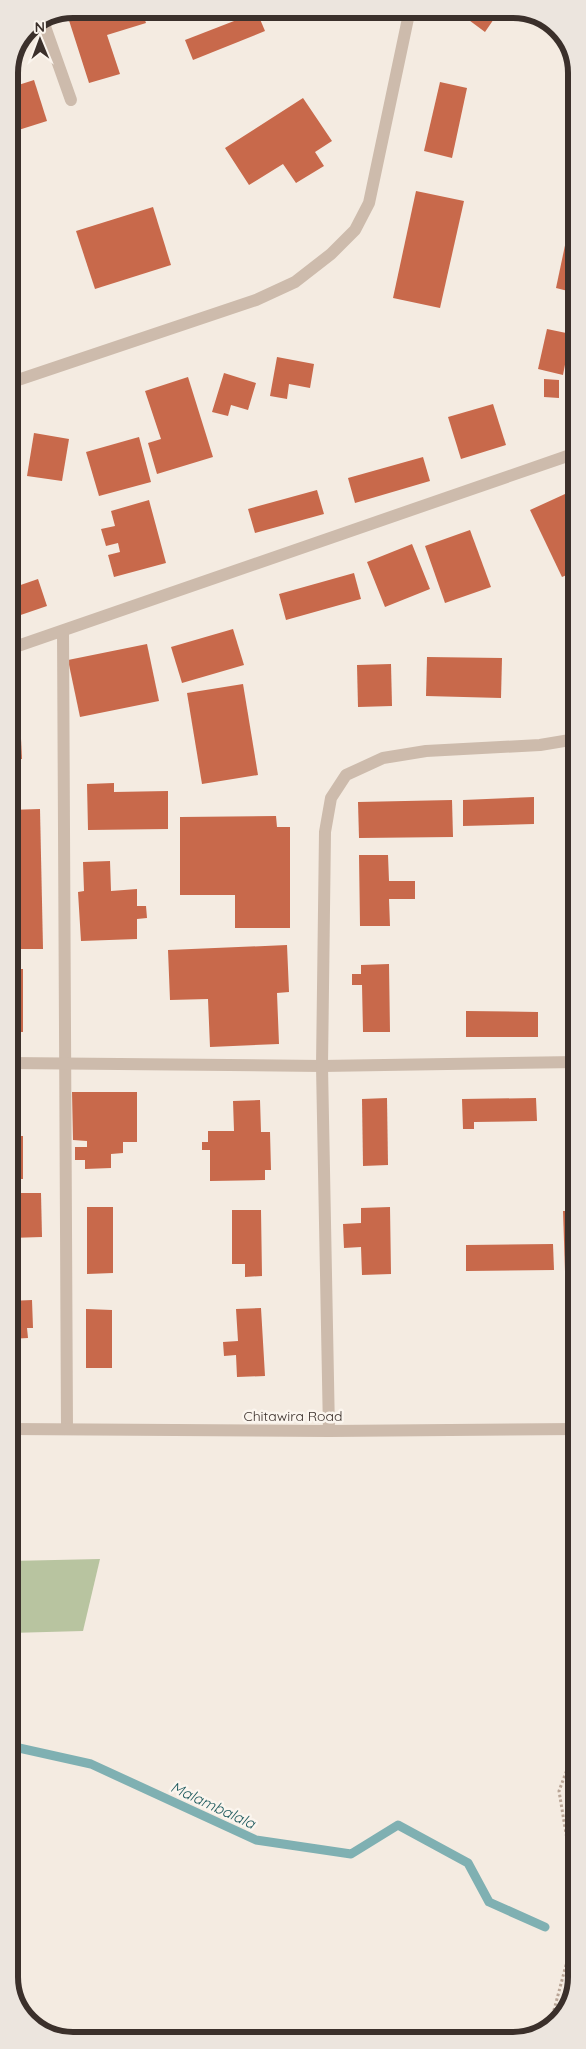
<svg xmlns="http://www.w3.org/2000/svg" width="586" height="2049" viewBox="0 0 586 2049" font-family="Quicksand,sans-serif">
<style>
.green{fill:#b8c4a0}
.lines{fill:none;stroke-linecap:round;stroke-linejoin:round}
.stream{stroke:#7fb0b2;stroke-width:9}
.building{fill:#c8694b}
.path{stroke:#b9a596;stroke-width:3;stroke-dasharray:2.5 2.5;stroke-linecap:butt}
.minor{stroke:#cdbbac;stroke-width:12}
.tertiary{stroke:#cdbbac;stroke-width:12}
.labels{text-anchor:middle;dominant-baseline:central;stroke-width:5;stroke-linejoin:round;paint-order:stroke}
.street-label{font-size:14px;fill:#3b302b;stroke:#fbf5ee}
.water-label{font-size:15px;font-style:italic;fill:#1f5a5e;stroke:#fbf5ee}
.rim{fill:none;stroke:#3b302b;stroke-width:6}
</style>
<rect width="100%" height="100%" fill="#f4ebe1"/>
<!-- green -->
<polygon class="green" points="100,1559 83,1631 10,1633 10,1561"/>
<g class="lines">
<!-- stream -->
<polyline class="stream" points="10,1746 91,1764 256,1840 351,1854 398,1825 468,1863 489,1902 545,1927"/>
</g>
<!-- building -->
<g class="building">
<polygon points="73,9 141,9 146,23 107,35 120,74 89,83 66,11"/>
<polygon points="306,9 329,9 309,16"/>
<polygon points="454,9 517,9 509,20 498,13 485,32"/>
<polygon points="257,12 265,31 193,60 185,40"/>
<polygon points="34,80 47,121 9,133 9,88"/>
<polygon points="440,82 467,88 452,158 424,151"/>
<polygon points="303,98 332,141 315,152 324,166 296,183 283,164 249,185 225,148"/>
<polygon points="416,191 464,201 440,308 393,298"/>
<polygon points="153,207 171,265 95,289 76,231"/>
<polygon points="571,217 576,218 576,293 556,288"/>
<polygon points="547,329 571,334 563,375 538,369"/>
<polygon points="277,357 314,364 310,388 289,384 287,399 270,396"/>
<polygon points="224,373 256,383 248,410 231,405 228,416 212,412"/>
<polygon points="188,377 213,457 157,474 148,443 161,439 145,391"/>
<polygon points="544,379 559,380 559,398 544,397"/>
<polygon points="493,404 506,445 461,459 448,417"/>
<polygon points="34,433 69,439 62,481 27,476"/>
<polygon points="139,437 151,482 99,496 86,452"/>
<polygon points="423,457 430,481 355,503 348,478"/>
<polygon points="317,490 324,514 255,533 248,509"/>
<polygon points="565,494 576,518 576,571 562,577 530,510"/>
<polygon points="149,500 166,563 114,577 108,555 120,552 118,543 106,546 101,529 115,526 111,511"/>
<polygon points="470,530 491,587 445,603 425,546"/>
<polygon points="412,544 430,589 385,607 367,562"/>
<polygon points="354,573 361,599 286,620 279,594"/>
<polygon points="38,579 47,606 9,619 9,589"/>
<polygon points="233,629 244,665 182,683 171,647"/>
<polygon points="147,644 159,701 80,717 68,660"/>
<polygon points="427,657 502,658 501,698 426,696"/>
<polygon points="391,664 392,706 358,707 357,665"/>
<polygon points="243,684 258,775 202,784 187,693"/>
<polygon points="20,718 22,759 9,760 9,719"/>
<polygon points="114,783 114,792 168,791 168,829 88,830 87,784"/>
<polygon points="534,797 534,824 463,826 463,800"/>
<polygon points="452,800 453,837 359,838 358,802"/>
<polygon points="40,809 43,949 9,949 9,810"/>
<polygon points="276,816 277,827 290,827 290,928 235,928 235,895 180,895 180,817"/>
<polygon points="359,855 388,855 389,881 415,881 415,899 389,899 390,926 360,926"/>
<polygon points="110,861 111,891 137,889 137,906 146,906 147,918 137,919 137,939 81,941 78,892 84,891 83,862"/>
<polygon points="287,945 289,992 277,993 279,1044 210,1047 208,999 170,1000 168,950"/>
<polygon points="389,964 390,1032 363,1032 362,985 352,985 352,974 361,974 361,965"/>
<rect x="9" y="969" width="14" height="63"/>
<polygon points="466,1011 538,1012 538,1037 466,1037"/>
<polygon points="72,1092 137,1092 137,1142 123,1142 123,1153 111,1154 111,1168 85,1169 85,1160 75,1160 75,1147 87,1147 87,1141 73,1140"/>
<polygon points="571,1097 577,1097 577,1121 572,1121"/>
<polygon points="387,1098 388,1165 363,1166 362,1099"/>
<polygon points="536,1098 537,1121 474,1122 474,1129 463,1129 462,1099"/>
<polygon points="260,1100 261,1132 270,1132 271,1170 265,1170 265,1180 210,1181 210,1150 202,1150 202,1142 208,1142 208,1131 234,1131 233,1101"/>
<rect x="9" y="1136" width="14" height="43"/>
<polygon points="10,1193 41,1193 42,1237 10,1238"/>
<polygon points="87,1207 113,1207 113,1273 87,1274"/>
<polygon points="390,1207 391,1274 362,1275 361,1247 344,1248 343,1224 361,1223 361,1208"/>
<polygon points="232,1210 261,1210 262,1276 245,1277 245,1264 232,1264"/>
<polygon points="563,1211 577,1211 577,1271 565,1271"/>
<polygon points="553,1244 554,1270 466,1271 466,1245"/>
<polygon points="32,1300 33,1328 27,1328 28,1338 10,1339 10,1301"/>
<polygon points="261,1308 265,1376 237,1377 236,1355 224,1356 223,1342 238,1341 236,1309"/>
<polygon points="86,1309 112,1310 112,1368 86,1368"/>
</g>
<g class="lines">
<!-- path -->
<g class="path">
<polyline points="577,1743 559,1791 577,1900"/>
<polyline points="550,2025 577,1924"/>
</g>
<!-- minor -->
<g class="minor">
<polyline points="43,21 71,100"/>
<polyline points="9,383 256,300 295,282 331,254 355,230 369,203 410,9"/>
<polyline points="63,631 67,1429"/>
<polyline points="9,649 576,453"/>
<polyline points="9,1063 322,1066 577,1062"/>
<polyline points="329,1431 322,1066 325,832 331,798 346,775 383,758 426,751 540,745 576,739"/>
</g>
<!-- tertiary -->
<polyline class="tertiary" points="10,1429 329,1431 577,1429"/>
</g>
<g class="labels">
<!-- street labels -->
<g class="street-label">
<text x="293" y="1416">Chitawira Road</text>
</g>
<!-- water labels -->
<g class="water-label">
<text transform="translate(213 1805) rotate(25)">Malambalala</text>
</g>
</g>
<!-- crop -->
<path d="M0 0H586V2049H0ZM73 18H513A55 55 0 0 1 568 73V1977A55 55 0 0 1 513 2032H73A55 55 0 0 1 18 1977V73A55 55 0 0 1 73 18Z" fill="#ece5de" fill-rule="evenodd"/>
<path class="rim" d="M73 18H513A55 55 0 0 1 568 73V1977A55 55 0 0 1 513 2032H73A55 55 0 0 1 18 1977V73A55 55 0 0 1 73 18Z"/>
<!-- north arrow -->
<g transform="translate(40 40) rotate(359)" stroke="#fbf5ee" stroke-width="4" paint-order="stroke">
<path d="M0-4L9 19L0 12L-9 19Z" fill="#3b302b"/>
<text y="-8" font-size="14" font-weight="bold" text-anchor="middle" fill="#3b302b">N</text>
</g>
</svg>
